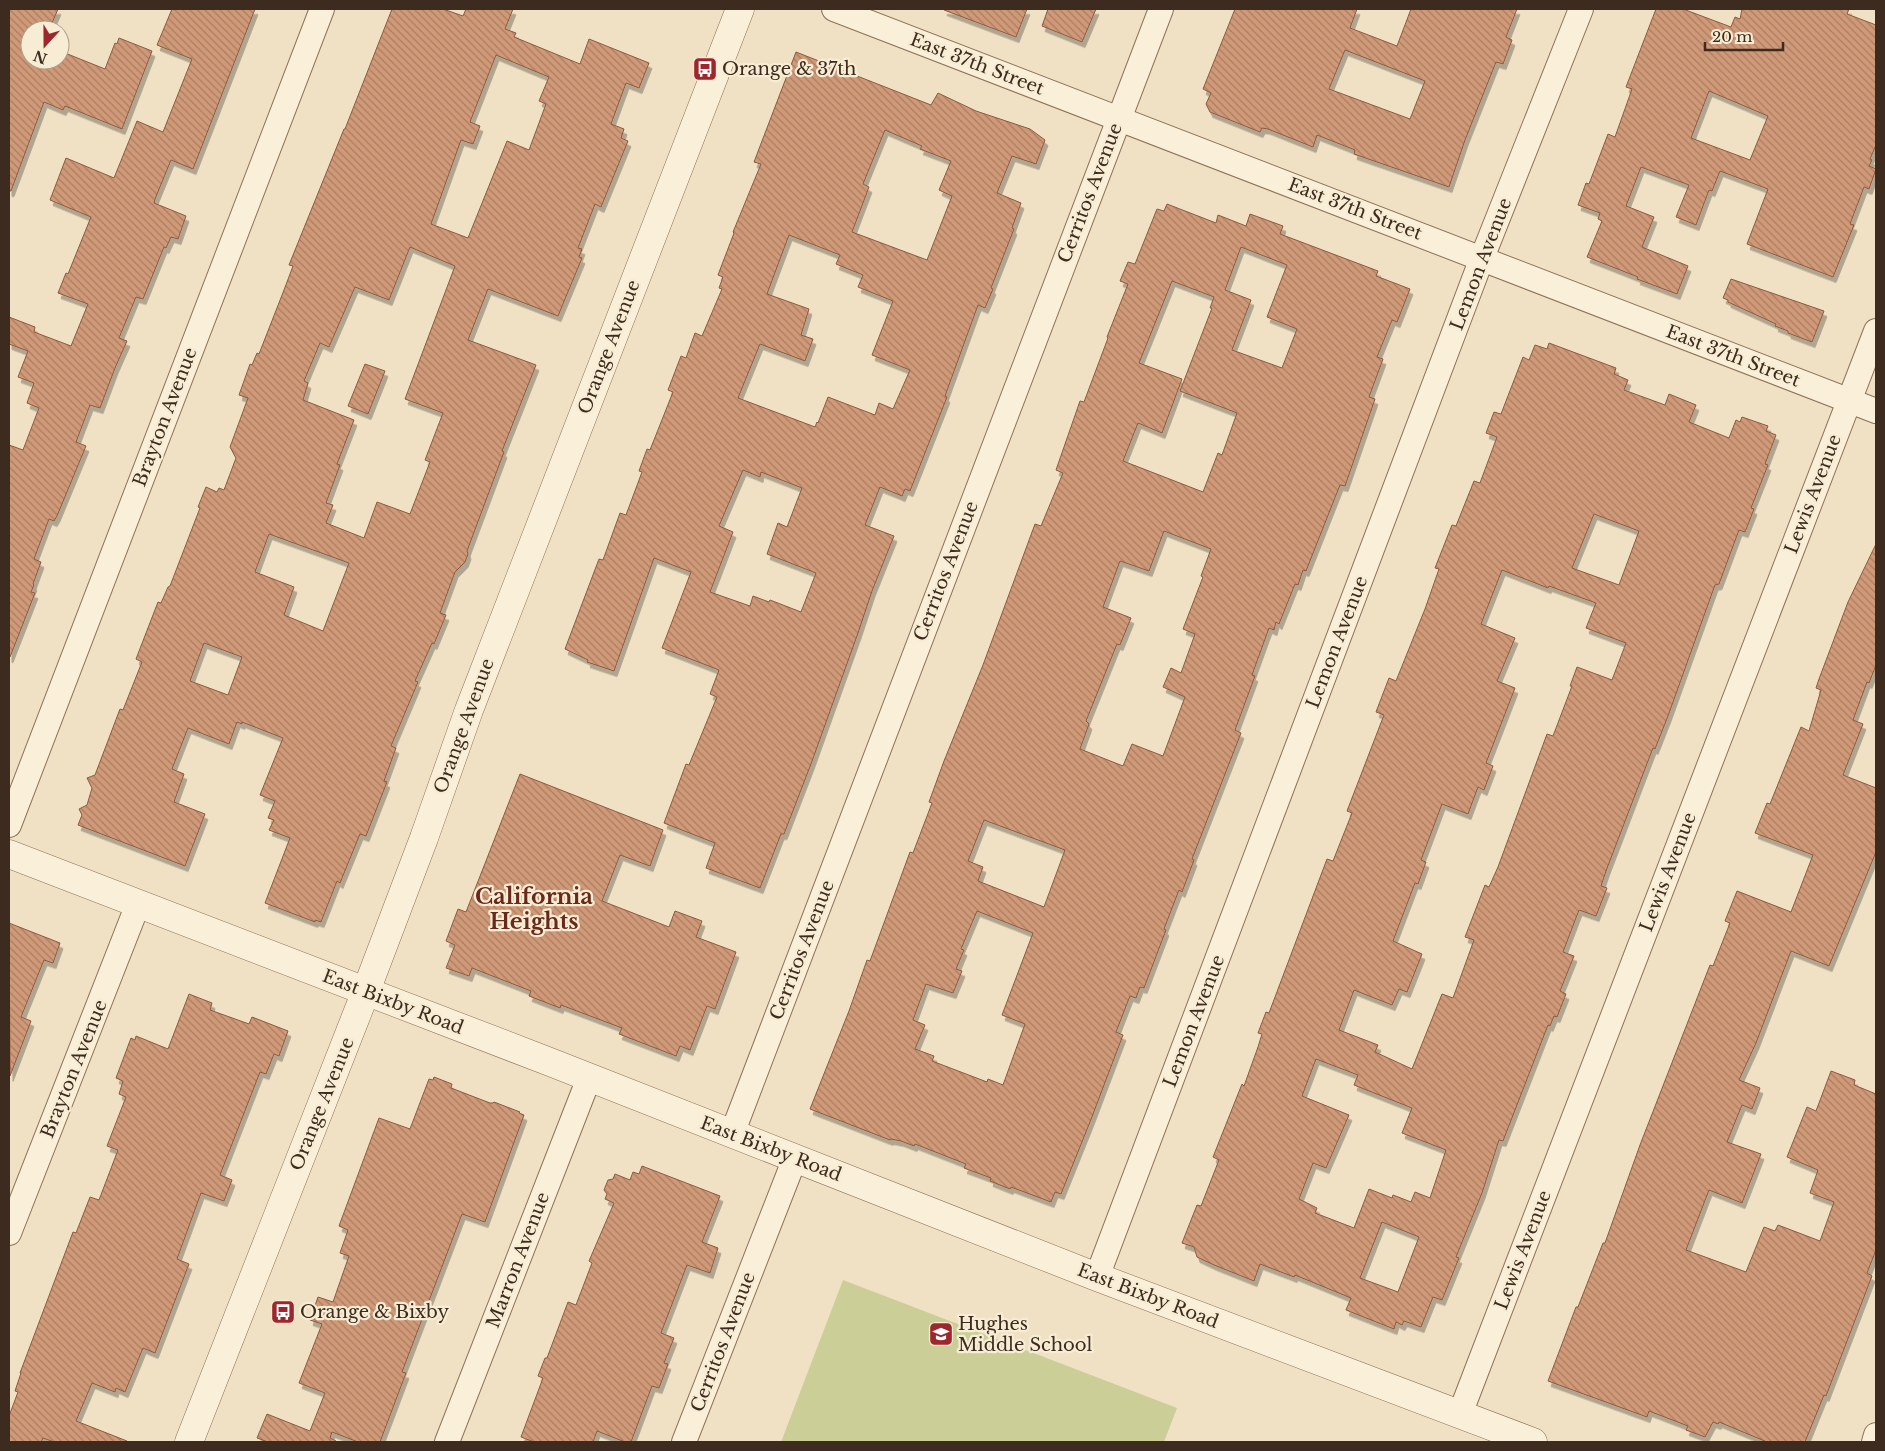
<svg xmlns="http://www.w3.org/2000/svg" width="1885" height="1451" viewBox="0 0 1885 1451" font-family="'Libre Baskerville',serif">
<style>
.grass{fill:#cbcf97}
.building{fill:url(#building-back-hatch);stroke:#8d593e;fill-rule:evenodd;filter:url(#shadow)}
.lines{fill:none;stroke-linecap:round;stroke-linejoin:round}
.minor-casing{stroke:#8c7259;stroke-width:26}
.tertiary-casing{stroke:#8c7259;stroke-width:29}
.minor{stroke:#faefd8;stroke-width:24}
.tertiary{stroke:#faefd8;stroke-width:28}
.labels{text-anchor:middle;dominant-baseline:central;stroke-width:4.5;stroke-linejoin:round;paint-order:stroke}
.street-label{font-size:18px;fill:#3c2b1e;stroke:#f7ecd4}
.poi-label{font-size:18px;fill:#3c2b1e;stroke:#f7ecd4;text-anchor:start}
.district-label{font-size:22px;font-weight:bold;fill:#6a281b;stroke:#f7ecd4}
</style>
<defs>
<pattern id="building-back-hatch" width="6" height="6" patternUnits="userSpaceOnUse" patternTransform="scale(1.25)"><rect width="6" height="6" fill="#d09978"/><path d="M-1 5l2 2M0 0l6 6M5-1l2 2" fill="none" stroke="#aa7d62"/></pattern>
<filter id="shadow"><feDropShadow dx="3" dy="5.5" stdDeviation="0" flood-color="#0004"/></filter>
</defs>
<rect width="100%" height="100%" fill="#f0e1c4"/>
<!-- grass -->
<polygon class="grass" points="843,1280 1177,1408 1164,1442 781,1442"/>
<!-- building -->
<g class="building">
<polygon points="9,9 58,9 49,30 30,30 30,60 60,60 60,51 105,69 115,43 117,44 119,38 152,51 122,129 65,106 63,110 44,102 11,191 9,191"/>
<polygon points="172,9 255,9 193,169 171,160 155,199 154,203 186,216 178,239 171,237 166,248 164,247 143,299 136,297 119,338 127,341 115,368 100,408 90,405 76,442 86,446 57,516 54,521 49,519 34,559 41,562 33,584 34,585 31,592 35,593 10,657 9,657 9,445 23,450 39,408 27,403 34,383 18,377 28,351 9,344 9,317 35,327 34,332 71,346 88,304 58,293 66,273 68,274 91,217 50,200 66,158 114,178 137,121 163,132 192,59 157,45"/>
<path d="M392,9H443L463,16L466,9H513L505,29L516,33L514,37L580,64L589,39L649,63L639,88L626,83L611,124L624,129L621,138L628,141L601,207L595,204L578,248L582,249L579,257L582,258L558,316L488,289L468,340L536,365L502,451L504,452L467,551L468,554L465,562L455,572L440,613L446,615L434,644L432,643L415,681L418,682L391,746L396,748L384,781L387,782L366,836L360,834L340,883L337,881L321,922L315,920V922L265,903L290,838L269,830L274,820L268,818L275,801L260,795L283,738L242,722V724L237,722L229,744L188,728L172,769L184,774L174,802L205,814L185,866L78,825L82,815L79,809L87,805L92,788L87,778L95,775L120,709L123,710L142,662L136,659L158,602L161,603L168,587L170,586L200,508L198,507L206,487L217,492L219,488L224,490L236,458L230,447L248,398L239,395L250,364L252,365L257,353L259,354L284,290L293,266L289,265L344,129H345ZM496,55L549,77L539,101L546,104L529,150L507,141L468,238L431,224L461,140L473,144L480,126L470,122ZM410,247L455,266L405,399L443,413L425,460L430,462L410,514L377,502L364,538L326,523L333,505L326,503L340,465L337,464L354,420L303,400L308,383L304,381L320,343L329,347L355,287L389,300ZM269,534L349,563L323,631L284,615L294,587L255,572ZM204,643L242,657L228,695L190,681Z"/>
<polygon points="944,9 1027,9 1016,37 944,10"/>
<polygon points="1048,9 1096,9 1082,42 1042,26"/>
<path d="M1235,9H1357L1350,28L1397,46L1411,9H1517L1506,37L1512,40L1503,64L1496,62L1465,140L1449,187L1354,154L1355,150L1317,135L1313,147L1268,129L1262,128L1260,132L1210,112L1206,104L1211,93L1203,89ZM1345,50L1425,81L1410,119L1329,89Z"/>
<path d="M1656,9H1683L1731,27L1735,17L1740,19L1742,9H1849L1847,14L1876,25V145L1870,159L1872,160L1869,166L1876,169L1869,189L1864,187L1850,224L1854,225L1833,277L1747,244L1768,189L1720,171L1712,191L1709,190L1696,225L1676,217L1689,185L1641,167L1626,206L1654,217L1642,247L1688,266L1677,294L1637,279L1638,277L1587,257L1602,221L1598,219L1600,213L1578,205L1586,183L1589,184L1608,134L1615,137L1632,89L1626,87ZM1709,91L1768,116L1750,160L1691,138Z"/>
<path d="M796,52L931,105L938,93L976,111L1030,129L1045,140L1036,164L1012,156L997,193L1021,203L1012,228L1014,229L991,288L993,289L985,308L978,305L945,396L947,397L910,491L905,489L902,496L880,487L865,525L894,536L872,591L858,633L811,764L784,834H781L760,888L706,868L715,843L664,823L686,764L689,765L717,697L710,694L719,670L662,648L691,572L654,558L614,671L587,662L588,660L565,649L599,559L603,560L620,513L626,515L642,472L639,471L647,449L650,450L673,392L668,390L681,356L686,358L695,333L702,336L722,289L719,288L723,277L718,275L734,233L733,232L761,164L754,162ZM885,130L922,146L920,149L951,161L939,190L952,196L927,260L852,232L869,187L863,184ZM789,235L840,255L836,264L863,275L858,287L893,301L872,355L910,370L893,409L879,403L875,415L828,397L818,423L817,422L815,427L738,398L760,344L805,361L813,339L801,335L809,309L767,294ZM743,470L760,477L761,472L802,488L787,527L778,523L767,554L816,573L801,612L770,600L769,602L753,596L750,606L710,592L733,532L719,526Z"/>
<path d="M1167,204L1216,223L1218,215L1246,226L1250,214L1283,226L1280,234L1378,271L1376,276L1410,289L1397,322L1392,320L1377,357L1383,359L1369,397L1375,399L1345,486L1340,485L1306,571L1303,570L1298,585L1295,584L1279,624L1276,622L1274,630L1269,628L1252,675L1255,676L1235,730L1241,733L1192,859L1194,860L1182,892L1179,890L1164,929L1166,930L1144,988L1140,987L1136,998L1130,996L1116,1032L1123,1035L1090,1122L1061,1194L1055,1192L1051,1202L1011,1187L1010,1189L990,1181L991,1178L964,1168L966,1164L915,1144L914,1146L901,1141L891,1139L890,1140L810,1109L849,1011L867,960L870,961L910,852L913,853L932,803L929,802L944,761L983,665L1035,524L1041,526L1063,473L1056,470L1080,401L1084,402L1108,338L1107,337L1128,284L1120,281L1128,262L1135,264L1157,209L1164,211ZM1241,247L1287,265L1267,317L1297,329L1282,368L1232,350L1251,300L1225,290ZM1172,281L1214,297L1210,308H1212L1180,391L1237,413L1222,455L1218,453L1203,492L1123,461L1138,423L1162,433L1182,379L1139,363ZM1164,531L1211,549L1201,576L1203,577L1183,629L1195,634L1181,673L1171,668L1163,687L1185,697L1163,756L1132,744L1123,766L1080,749L1089,724L1086,721L1117,644L1120,645L1131,618L1103,607L1120,561L1149,571ZM984,820L1065,850L1044,907L978,881L983,867L968,861ZM977,911L1033,933L1002,1015L1025,1024L1003,1085L988,1079L987,1082L932,1061L934,1056L915,1049L925,1025L913,1020L926,984L953,993L962,971L956,969L964,950L961,949Z"/>
<polygon points="1731,279 1824,311 1812,342 1788,333 1788,331 1775,326 1776,324 1728,302 1728,300 1723,298"/>
<path d="M1549,343L1616,368L1614,374L1628,380L1624,390L1665,405L1669,394L1696,405L1689,422L1729,438L1736,420L1740,422L1742,417L1768,426L1766,431L1776,435L1765,464L1768,465L1751,508L1754,509L1745,532L1739,530L1719,584L1715,585L1668,716L1655,749L1653,748L1606,871L1601,886L1607,888L1596,916L1579,910L1563,952L1574,956L1560,991L1566,994L1557,1017L1554,1016L1550,1026L1548,1025L1503,1141L1499,1140L1482,1193L1456,1257L1459,1258L1442,1300L1433,1297L1421,1327L1404,1321L1402,1325L1396,1322L1394,1329L1346,1310L1351,1298L1295,1275L1294,1277L1260,1264L1254,1281L1214,1265L1197,1257L1194,1247L1182,1243L1197,1205L1201,1206L1219,1160L1213,1157L1242,1084L1244,1086L1258,1047L1262,1034L1258,1033L1266,1012L1269,1013L1327,859L1333,861L1352,813L1347,811L1384,715L1376,712L1389,678L1396,681L1425,609L1439,569L1435,568L1452,525L1456,526L1474,481L1480,483L1497,437L1486,433L1494,412L1501,414L1523,357L1529,360L1535,345L1547,349ZM1594,514L1639,531L1619,585L1572,568ZM1502,570L1548,588L1549,586L1596,603L1586,628L1626,643L1612,680L1577,667L1570,686H1572L1553,736L1547,734L1498,867L1489,887L1485,885L1465,937L1474,940L1453,998L1442,994L1412,1069L1375,1052L1378,1045L1339,1030L1354,990L1392,1005L1399,989L1407,992L1422,954L1393,941L1415,883L1418,884L1426,862L1421,860L1442,804L1468,814L1478,787L1484,790L1493,766L1486,763L1515,688L1497,681L1515,638L1481,624ZM1316,1059L1358,1075L1354,1085L1412,1108L1402,1133L1446,1150L1430,1198L1415,1192L1411,1202L1393,1195L1392,1198L1369,1189L1354,1228L1315,1213L1317,1208L1299,1199L1313,1163L1326,1168L1349,1115L1302,1096ZM1382,1222L1419,1237L1398,1292L1360,1278Z"/>
<polygon points="365,364 385,371 368,414 348,406"/>
<polygon points="1876,544 1876,665 1869,683 1867,682 1853,720 1863,724 1843,775 1876,788 1876,852 1829,966 1791,951 1756,1043 1739,1080 1760,1088 1752,1109 1742,1105 1727,1142 1761,1154 1742,1203 1709,1190 1686,1250 1746,1272 1764,1227 1775,1231 1778,1225 1820,1241 1834,1202 1810,1193 1818,1170 1787,1157 1807,1107 1816,1111 1831,1071 1855,1080 1854,1085 1876,1094 1876,1250 1867,1273 1872,1276 1826,1396 1824,1395 1805,1442 1767,1442 1719,1422 1718,1424 1713,1422 1705,1437 1686,1430 1688,1426 1649,1411 1647,1417 1548,1381 1576,1307 1578,1307 1603,1243 1605,1243 1640,1145 1710,965 1713,966 1730,923 1725,921 1737,891 1791,912 1813,855 1755,833 1767,803 1770,804 1801,727 1809,731 1821,690 1816,688 1819,679 1848,602"/>
<polygon points="520,774 663,830 650,866 620,855 602,901 669,927 675,911 702,921 696,937 736,952 715,1009 707,1006 690,1050 680,1046 676,1056 619,1034 622,1028 561,1005 560,1008 529,996 531,991 472,968 469,976 446,968 455,945 446,941 458,909 466,912"/>
<polygon points="9,923 60,943 53,963 44,960 21,1017 31,1021 10,1076"/>
<polygon points="189,994 212,1003 210,1010 249,1024 252,1017 288,1031 279,1056 274,1054 266,1074 260,1072 220,1175 232,1180 224,1201 201,1193 177,1259 189,1264 155,1353 143,1348 125,1392 116,1388 115,1392 92,1383 76,1421 127,1441 127,1442 54,1442 43,1438 41,1442 9,1442 9,1416 18,1392 15,1391 21,1373 20,1373 73,1232 76,1233 90,1197 99,1200 118,1150 107,1146 126,1097 119,1094 123,1081 116,1078 131,1038 135,1040 136,1036 168,1049"/>
<polygon points="434,1077 452,1084 451,1088 490,1103 493,1103 494,1102 520,1112 519,1113 524,1115 485,1222 462,1214 402,1372 406,1373 380,1442 358,1442 332,1432 330,1438 336,1441 336,1442 268,1442 257,1438 267,1414 310,1431 325,1393 299,1383 322,1324 310,1320 318,1297 333,1302 349,1256 340,1253 348,1230 339,1226 379,1118 410,1129 429,1079 433,1080"/>
<polygon points="642,1166 720,1196 702,1242 718,1248 710,1273 687,1265 661,1333 674,1338 664,1363 668,1364 659,1388 652,1386 631,1442 625,1442 597,1431 593,1442 534,1442 521,1437 543,1378 538,1376 545,1358 547,1358 568,1302 576,1305 592,1263 589,1261 614,1203 605,1199 607,1194 604,1190 608,1180 613,1179 615,1174 630,1180 633,1172 639,1174"/>
</g>
<g class="lines">
<defs>
<g id="minor">
<polyline points="834,9 1876,411"/>
<polyline points="9,825 322,9"/>
<polyline points="732,1134 1161,9"/>
<polyline points="9,1233 138,904"/>
<polyline points="1097,1277 1482,258 1581,9"/>
<polyline points="1460,1414 1876,331"/>
<polyline points="447,1442 589,1078"/>
<polyline points="684,1442 795,1158"/>
<polyline points="1874,1442 1876,1435"/>
</g>
<g id="tertiary">
<polyline points="9,854 550,1062 1097,1277 1533,1442"/>
<polyline points="189,1442 366,991 424,838 469,710 740,9"/>
</g>
</defs>
<!-- minor casing -->
<use href="#minor" class="minor-casing"/>
<!-- tertiary casing -->
<use href="#tertiary" class="tertiary-casing"/>
<!-- minor -->
<use href="#minor" class="minor"/>
<!-- tertiary -->
<use href="#tertiary" class="tertiary"/>
</g>
<!-- icons -->
<defs>
<symbol id="bus-square" viewBox="-11 -11 22 22"><rect x="-9" y="-9" width="18" height="18" rx="4" fill="#9e262d" stroke="#f7ecd4"/><path d="M-5-6H5V4H4V6H2V4H-2V6H-4V4H-5ZM-3.5-4V0h7V-4ZM-3.5 1.2v1.5H-2V1.2ZM2 1.2v1.5H3.5V1.2Z" fill="#fff"/></symbol>
<symbol id="school-square" viewBox="-11 -11 22 22"><rect x="-9" y="-9" width="18" height="18" rx="4" fill="#9e262d" stroke="#f7ecd4"/><path d="M0-5L7-2L0 1L-7-2ZM-4 1L0 2.5L4 1V4Q0 6-4 4Z" fill="#fff"/></symbol>
</defs>
<g fill-rule="evenodd">
<use href="#bus-square" x="691" y="55" width="28" height="28"/>
<use href="#bus-square" x="269" y="1298" width="28" height="28"/>
<use href="#school-square" x="927" y="1320" width="28" height="28"/>
</g>
<g class="labels">
<!-- street labels -->
<g class="street-label">
<text transform="translate(977 64) rotate(21)">East 37th Street</text>
<text transform="translate(1090 193) rotate(-69)">Cerritos Avenue</text>
<text transform="translate(1355 209) rotate(21)">East 37th Street</text>
<text transform="translate(1481 264) rotate(-69)">Lemon Avenue</text>
<text transform="translate(609 347) rotate(-69)">Orange Avenue</text>
<text transform="translate(1733 356) rotate(21)">East 37th Street</text>
<text transform="translate(165 417) rotate(-69)">Brayton Avenue</text>
<text transform="translate(1813 494) rotate(-69)">Lewis Avenue</text>
<text transform="translate(946 571) rotate(-69)">Cerritos Avenue</text>
<text transform="translate(1337 642) rotate(-69)">Lemon Avenue</text>
<text transform="translate(464 726) rotate(-70)">Orange Avenue</text>
<text transform="translate(1668 872) rotate(-69)">Lewis Avenue</text>
<text transform="translate(802 950) rotate(-69)">Cerritos Avenue</text>
<text transform="translate(393 1002) rotate(21)">East Bixby Road</text>
<text transform="translate(1194 1021) rotate(-69)">Lemon Avenue</text>
<text transform="translate(74 1069) rotate(-68)">Brayton Avenue</text>
<text transform="translate(322 1104) rotate(-68)">Orange Avenue</text>
<text transform="translate(771 1149) rotate(21)">East Bixby Road</text>
<text transform="translate(1523 1250) rotate(-69)">Lewis Avenue</text>
<text transform="translate(518 1260) rotate(-69)">Marron Avenue</text>
<text transform="translate(1148 1296) rotate(21)">East Bixby Road</text>
<text transform="translate(723 1342) rotate(-69)">Cerritos Avenue</text>
</g>
<!-- poi labels -->
<g class="poi-label">
<text x="722" y="69">Orange &amp; 37th</text>
<text x="300" y="1312">Orange &amp; Bixby</text>
<text x="958" y="1324">Hughes<tspan x="958" dy="21">Middle School</tspan></text>
</g>
<!-- district labels -->
<g class="district-label">
<text x="534" y="896">California<tspan x="534" dy="25">Heights</tspan></text>
</g>
</g>
<!-- border -->
<rect width="1885" height="1451" fill="none" stroke="#3c2b1e" stroke-width="20"/>
<!-- north arrow -->
<g transform="translate(45 45) rotate(201)"><circle r="24" fill="#f7ecd4" stroke="#ac9f8b"/>
<path d="M0-4L9 19L0 12L-9 19Z" fill="#9e262d"/>
<text y="-8" font-size="14" font-weight="bold" text-anchor="middle" fill="#3c2b1e">N</text>
</g>
<!-- scale -->
<path d="M1705 42v8h78v-8" fill="none" stroke="#3c2b1e" stroke-width="2.5"/>
<text x="1712" y="42" font-size="15" fill="#3c2b1e" stroke="#f7ecd4" stroke-width="4" paint-order="stroke">20 m</text>
</svg>
